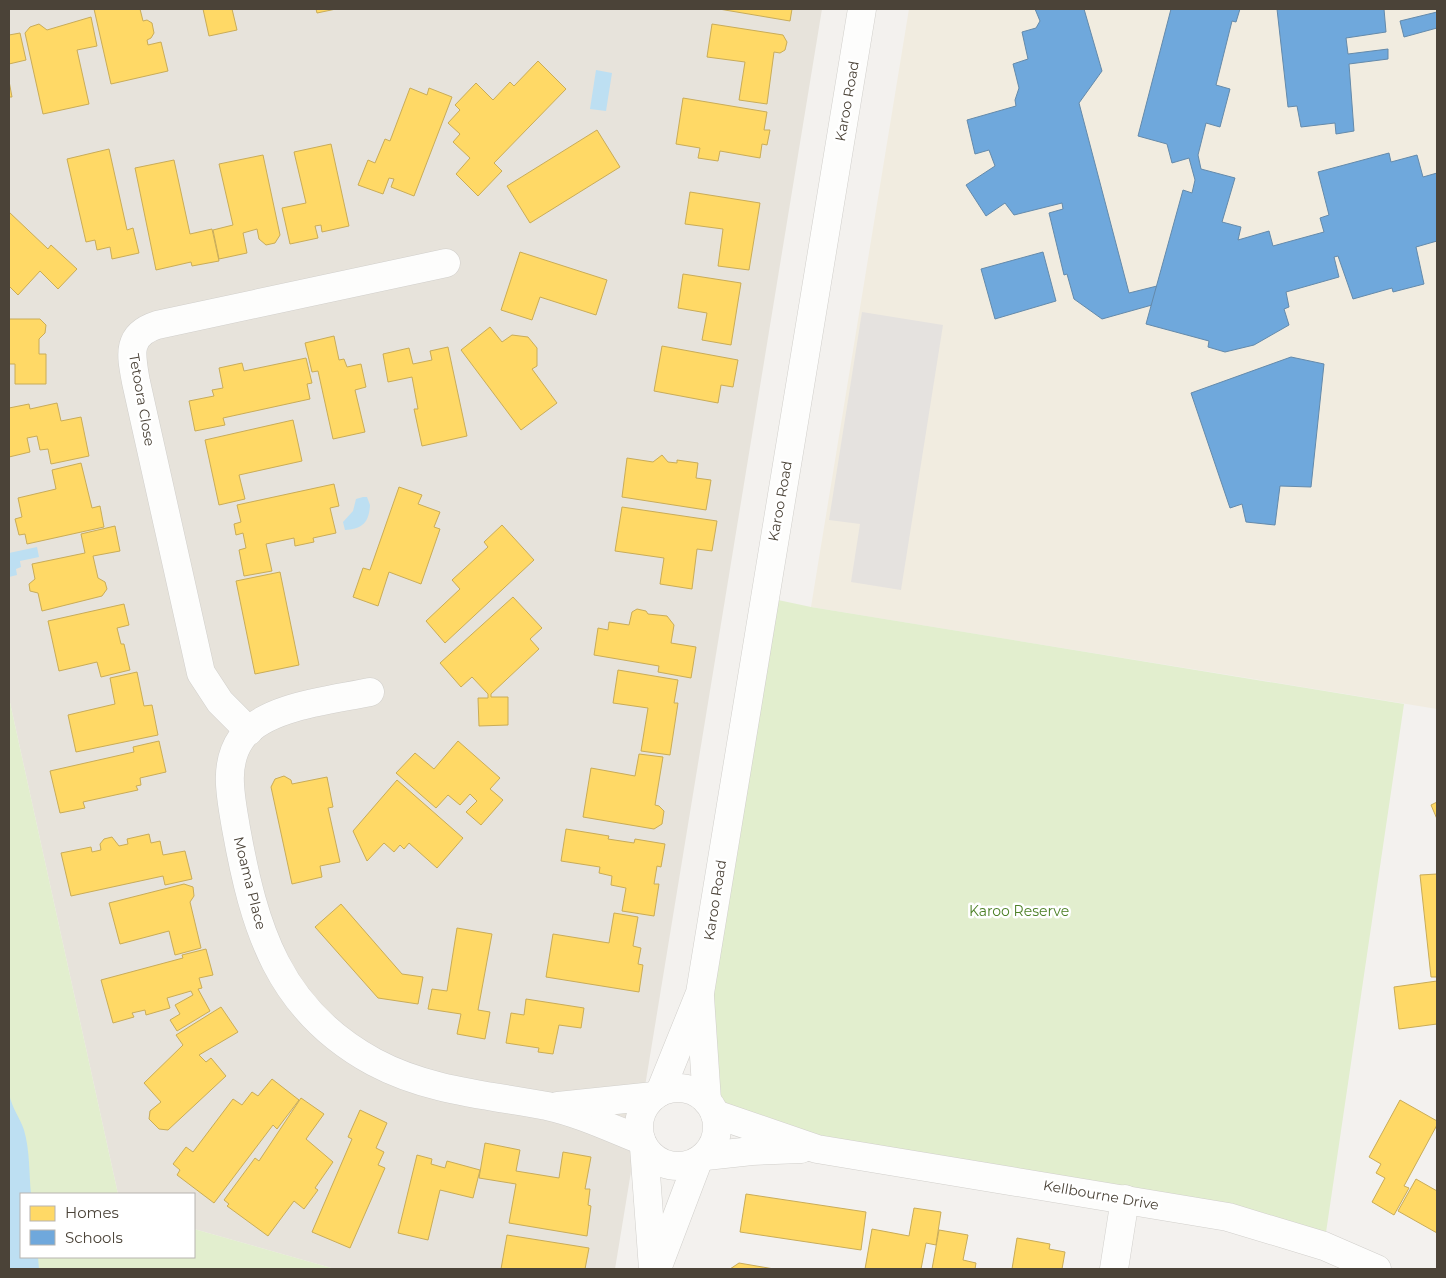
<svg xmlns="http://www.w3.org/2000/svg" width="1446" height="1278" viewBox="0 0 1446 1278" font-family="Montserrat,sans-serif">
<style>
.residential{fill:#e7e3db}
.education{fill:#f1ece0}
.green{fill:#e2eece}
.parking{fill:#e5e2df}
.water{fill:#bddff2}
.homes{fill:#ffd966;stroke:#c9ac58}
.schools{fill:#6fa8dc;stroke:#648aab}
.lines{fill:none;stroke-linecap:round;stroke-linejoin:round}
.minor-casing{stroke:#d1cfcb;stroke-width:29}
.minor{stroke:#fdfdfc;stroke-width:28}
.labels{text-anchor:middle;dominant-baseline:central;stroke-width:5;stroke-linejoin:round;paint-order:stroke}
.street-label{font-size:14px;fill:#4b4338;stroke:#fff}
.park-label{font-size:14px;fill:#4d8027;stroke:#fff}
</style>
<rect width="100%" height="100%" fill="#f3f1ee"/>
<!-- residential -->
<polygon class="residential" points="9,9 822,9 615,1269 335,1269 194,1229 194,1194 118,1194 9,698"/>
<!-- education -->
<polygon class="education" points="909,9 1437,9 1437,709 811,607"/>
<!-- green -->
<g class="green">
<polygon points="764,597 811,607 1404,704 1324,1246 1125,1199 715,1114 705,1054"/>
<polygon points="9,698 118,1194 21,1194 21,1257 194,1257 194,1229 335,1269 9,1269"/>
</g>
<!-- parking -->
<polygon class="parking" points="862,312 943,325 901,590 851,582 860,524 829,520"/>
<!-- water -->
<g class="water">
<polygon points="596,70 612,73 606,111 590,109"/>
<path d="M363,497H367L370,505C369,524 361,529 345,530L343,522L353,511L356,499Z"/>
<polygon points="37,547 39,557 20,561 21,567 16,569 17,575 9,577 9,553"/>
<path d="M9,1094C12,1108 20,1118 24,1130C30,1150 29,1174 31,1194H21V1257H38L39,1269H9Z"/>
</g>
<!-- homes -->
<g class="homes">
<polygon points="94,9 140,9 143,21 147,20 152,23 154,33 151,38 147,40 148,45 161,42 168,71 111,84"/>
<polygon points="203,9 232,9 237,30 209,36"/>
<polygon points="316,9 336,9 317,13"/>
<polygon points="719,9 792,9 790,21"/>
<polygon points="91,17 97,46 77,50 89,104 43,114 25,33 30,27 39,24 47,30"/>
<polygon points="712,24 783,35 787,42 785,50 780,53 774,52 767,104 739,100 745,62 707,57"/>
<polygon points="20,33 26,60 9,64 9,35"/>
<polygon points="538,61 566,89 494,163 502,171 478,196 456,174 470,158 453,142 460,134 448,123 460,110 455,105 476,83 493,100 510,82 514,86"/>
<polygon points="9,81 12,97 9,97"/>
<polygon points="410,88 427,95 429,88 452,97 414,196 391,187 394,179 389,178 383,194 358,185 368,160 375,163 385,139 390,141"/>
<polygon points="683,98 767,112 764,130 770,130 767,145 762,144 760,158 720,151 718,161 698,158 700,148 676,144"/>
<polygon points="597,130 620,167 530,223 507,186"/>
<polygon points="331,144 349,226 322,232 321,225 315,226 318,238 290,244 282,208 306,203 294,152"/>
<polygon points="109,149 127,230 133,228 139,253 112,259 110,247 97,250 95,240 86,242 67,159"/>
<polygon points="263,155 280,235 275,243 266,245 259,239 257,229 243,233 247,253 219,259 213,230 233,225 219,164"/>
<polygon points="174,160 190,234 212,229 219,261 192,266 191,262 156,270 135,168"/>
<polygon points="690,192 760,203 749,270 718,266 723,229 685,224"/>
<polygon points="9,212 48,249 51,245 77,269 58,289 40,271 18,295 9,286"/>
<polygon points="520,252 607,280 596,315 540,297 532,320 501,310"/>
<polygon points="683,274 741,283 731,345 702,340 707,313 678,308"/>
<polygon points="9,319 40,319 46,325 45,333 39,339 39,354 46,354 46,384 15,384 15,364 9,364"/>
<polygon points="490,327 502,342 512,335 528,337 537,348 537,366 532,369 557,403 521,430 461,350"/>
<polygon points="334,336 339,360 344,359 347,367 361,364 366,387 355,390 365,432 333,439 318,371 312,372 305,343"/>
<polygon points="662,346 738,360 733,387 721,385 718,403 654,391"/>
<polygon points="448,347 467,436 422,446 414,409 418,409 412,377 388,382 383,354 409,348 413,364 432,360 430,351"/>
<polygon points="306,358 312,383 307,384 310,399 223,418 225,425 195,431 189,401 214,396 212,390 223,388 219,368 242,363 244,371"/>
<polygon points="57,403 61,421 81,417 89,456 51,464 48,449 40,450 37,436 27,438 30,452 9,457 9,408 29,404 30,409"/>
<polygon points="293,420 302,461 239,475 245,499 219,505 205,440"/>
<polygon points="662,455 668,462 677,463 677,460 698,463 696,478 711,480 706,510 622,497 627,458 653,462"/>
<polygon points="81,463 92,508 100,506 104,527 27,544 25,534 19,535 15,519 22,517 18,498 56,489 52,470"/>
<polygon points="334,484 339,506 330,508 336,533 313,538 314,542 295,546 294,538 266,544 272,571 244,576 239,550 246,548 243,533 236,535 234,524 241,522 237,505"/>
<polygon points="399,487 422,495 418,504 440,512 434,527 440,529 421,584 389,572 378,606 353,597 363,568 370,570"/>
<polygon points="622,507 717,521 712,551 697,549 692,589 660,584 664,558 615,551"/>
<polygon points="502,525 534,560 445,643 426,621 460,589 452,580 488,547 484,542"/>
<polygon points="115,526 120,551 93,556 98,578 105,582 107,589 102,596 42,611 38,593 30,591 29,584 35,579 32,564 85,553 81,534"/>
<polygon points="280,572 299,665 255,674 236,581"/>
<polygon points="513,597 542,628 530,639 539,649 491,694 491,697 508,697 508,725 479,726 478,698 488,698 488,694 472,677 461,687 440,663"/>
<polygon points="124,604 129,625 117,628 121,644 124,644 130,670 101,677 97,662 59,671 48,621"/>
<polygon points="637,609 646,611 648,614 667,616 674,625 671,643 696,647 691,678 658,672 659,666 594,655 598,628 608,630 609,622 629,625 632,612"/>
<polygon points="618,670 678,680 674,703 678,703 670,755 641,751 648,708 613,703"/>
<polygon points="137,672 144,706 152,705 158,735 76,752 68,715 115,704 110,678"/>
<polygon points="159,741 166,772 140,778 141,785 136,786 138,790 83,802 85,808 60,813 50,771 134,752 133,747"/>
<polygon points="458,741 500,778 490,789 503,800 481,825 466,812 477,801 470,794 460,805 448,795 436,808 396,773 415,753 434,769"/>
<polygon points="639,754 663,757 655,805 659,806 664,811 662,824 654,829 583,817 591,768 635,776"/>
<polygon points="284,776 291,780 292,784 327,777 333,807 328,808 340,862 320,866 322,877 292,884 271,787 275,779"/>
<polygon points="397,780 463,838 437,868 409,843 404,849 400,845 394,852 384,843 367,861 353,831"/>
<polygon points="1437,802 1437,819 1431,805"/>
<polygon points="566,829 609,836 608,839 634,843 635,839 665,844 661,867 657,866 654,884 659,884 654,916 622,911 626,888 611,885 612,876 599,873 600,867 561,861"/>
<polygon points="149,834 151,843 160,841 163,855 185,851 192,879 165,885 163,876 71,896 61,853 91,847 92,852 101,850 100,844 104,839 112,837 119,846 128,844 127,839"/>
<polygon points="1437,874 1437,977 1431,977 1420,875"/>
<polygon points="184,884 193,887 194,896 190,902 201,948 175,955 169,931 120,944 109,903"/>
<polygon points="341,904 402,974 423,977 418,1004 378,998 315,927"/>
<polygon points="614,913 638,917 633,946 641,948 638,964 643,965 639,992 546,977 553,934 609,943"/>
<polygon points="457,928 492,934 478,1010 490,1012 485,1039 457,1034 461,1014 428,1009 432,989 447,991"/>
<polygon points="206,949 213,975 199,978 202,988 198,989 210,1011 177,1031 170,1020 180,1014 175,1005 193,995 191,991 167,998 170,1008 146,1015 145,1010 132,1013 134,1017 113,1023 101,980 183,958 182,955"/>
<polygon points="1437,981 1437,1024 1399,1029 1394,987"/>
<polygon points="526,999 584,1008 581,1028 559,1025 553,1054 538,1052 539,1048 506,1043 511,1013 524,1015"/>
<polygon points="221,1007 238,1032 199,1055 206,1062 211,1058 226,1076 168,1130 159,1129 149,1119 150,1111 161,1102 144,1083 183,1045 176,1035"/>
<polygon points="272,1079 299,1100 277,1129 273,1125 214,1203 177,1175 180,1170 173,1164 186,1147 193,1152 233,1099 242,1105 252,1092 258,1096"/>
<polygon points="301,1098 324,1114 306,1139 333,1162 315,1188 318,1190 304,1209 294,1201 268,1236 227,1206 229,1204 224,1200 255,1158 259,1161"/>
<polygon points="1400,1100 1437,1121 1437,1125 1404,1186 1409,1188 1394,1215 1372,1202 1385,1178 1376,1173 1381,1164 1369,1157"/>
<polygon points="360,1110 387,1123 376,1148 384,1152 378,1165 385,1168 350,1248 312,1232 352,1139 348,1137"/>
<polygon points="485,1143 520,1150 516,1171 559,1178 563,1152 591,1157 585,1189 590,1189 588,1205 591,1206 587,1236 509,1223 516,1184 479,1178"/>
<polygon points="417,1155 432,1159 431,1164 445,1168 447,1161 480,1170 473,1198 440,1190 428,1240 398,1233"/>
<polygon points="1416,1179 1437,1191 1437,1233 1398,1211"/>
<polygon points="746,1194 866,1212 861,1250 740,1232"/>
<polygon points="914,1208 941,1212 936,1245 926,1243 921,1269 865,1269 872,1229 909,1236"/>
<polygon points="939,1230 968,1235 963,1260 976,1263 975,1269 932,1269"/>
<polygon points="507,1235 589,1248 585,1269 501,1269"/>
<polygon points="1017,1238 1050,1244 1049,1249 1065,1252 1062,1269 1012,1269"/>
<polygon points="739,1263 774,1269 730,1269"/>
</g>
<!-- schools -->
<g class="schools">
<polygon points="1035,9 1084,9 1102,71 1079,103 1129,293 1157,286 1152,305 1102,319 1074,299 1067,274 1064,275 1049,213 1063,209 1062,203 1014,215 1005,203 986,216 966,185 995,166 989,150 975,154 967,120 1016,106 1015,100 1019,88 1013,64 1028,59 1022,32 1036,28 1040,21"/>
<polygon points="1171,9 1240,9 1236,22 1232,21 1216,85 1230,89 1220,127 1206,123 1198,155 1201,169 1235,178 1222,222 1241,227 1238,240 1269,231 1273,246 1324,232 1320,218 1329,215 1318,172 1389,153 1391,162 1417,155 1423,177 1437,173 1437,241 1416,247 1424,284 1393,292 1392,288 1353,299 1338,256 1334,257 1339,277 1286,292 1289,307 1284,309 1289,325 1254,345 1225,352 1208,347 1209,341 1146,324 1183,190 1192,193 1195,180 1189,158 1172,163 1167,144 1138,136"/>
<polygon points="1277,9 1384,9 1386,32 1346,38 1348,54 1388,49 1388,59 1349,64 1354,131 1336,134 1335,123 1301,127 1297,106 1288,107"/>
<polygon points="1437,12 1437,28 1404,37 1400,21"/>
<polygon points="1043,252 1056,301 995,319 981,269"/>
<polygon points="1291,357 1324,364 1311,487 1280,486 1275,525 1246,522 1242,504 1230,508 1191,393"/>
</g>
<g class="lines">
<defs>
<g id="minor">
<path d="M370,692C333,700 264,706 241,739C223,765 231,798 236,828C254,928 278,1010 374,1062C428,1091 488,1095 547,1106C579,1113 611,1128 641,1140"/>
<path d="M249,731L220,702L201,673L136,382C131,355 126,335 157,325L446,263"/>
<polyline points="700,997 707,1101"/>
<circle cx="678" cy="1127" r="39"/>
<polyline points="660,1092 700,993 862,9"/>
<polyline points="558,1106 654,1096"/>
<polyline points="715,1114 817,1149 1228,1217 1324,1246 1377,1269"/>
<polyline points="644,1147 653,1269"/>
<polyline points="706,1156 752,1151 801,1149"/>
<polyline points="657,1269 698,1161"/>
<polyline points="1114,1269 1125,1199"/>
</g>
</defs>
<!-- minor casing -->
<use href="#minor" class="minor-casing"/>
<!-- minor -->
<use href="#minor" class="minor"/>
</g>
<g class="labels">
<!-- street labels -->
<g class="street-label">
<text transform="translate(847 101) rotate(-80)">Karoo Road</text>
<text transform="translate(142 400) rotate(80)">Tetoora Close</text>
<text transform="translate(780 501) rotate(-80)">Karoo Road</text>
<text transform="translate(250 883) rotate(76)">Moama Place</text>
<text transform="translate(715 900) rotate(-81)">Karoo Road</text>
<text transform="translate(1101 1195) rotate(10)">Kellbourne Drive</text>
</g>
<!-- park labels -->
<g class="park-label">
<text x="1019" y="911">Karoo Reserve</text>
</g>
</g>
<!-- border -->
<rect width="1446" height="1278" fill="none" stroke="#4b4338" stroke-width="20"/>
<!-- legend -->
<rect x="20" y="1193" width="175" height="65" fill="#ffffff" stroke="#b7b4af"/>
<rect x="30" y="1206" width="25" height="15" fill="#ffd966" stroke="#b7b4af"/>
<text x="65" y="1218" font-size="15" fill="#4b4338">Homes</text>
<rect x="30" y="1230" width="25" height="15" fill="#6fa8dc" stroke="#b7b4af"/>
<text x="65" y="1243" font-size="15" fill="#4b4338">Schools</text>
</svg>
